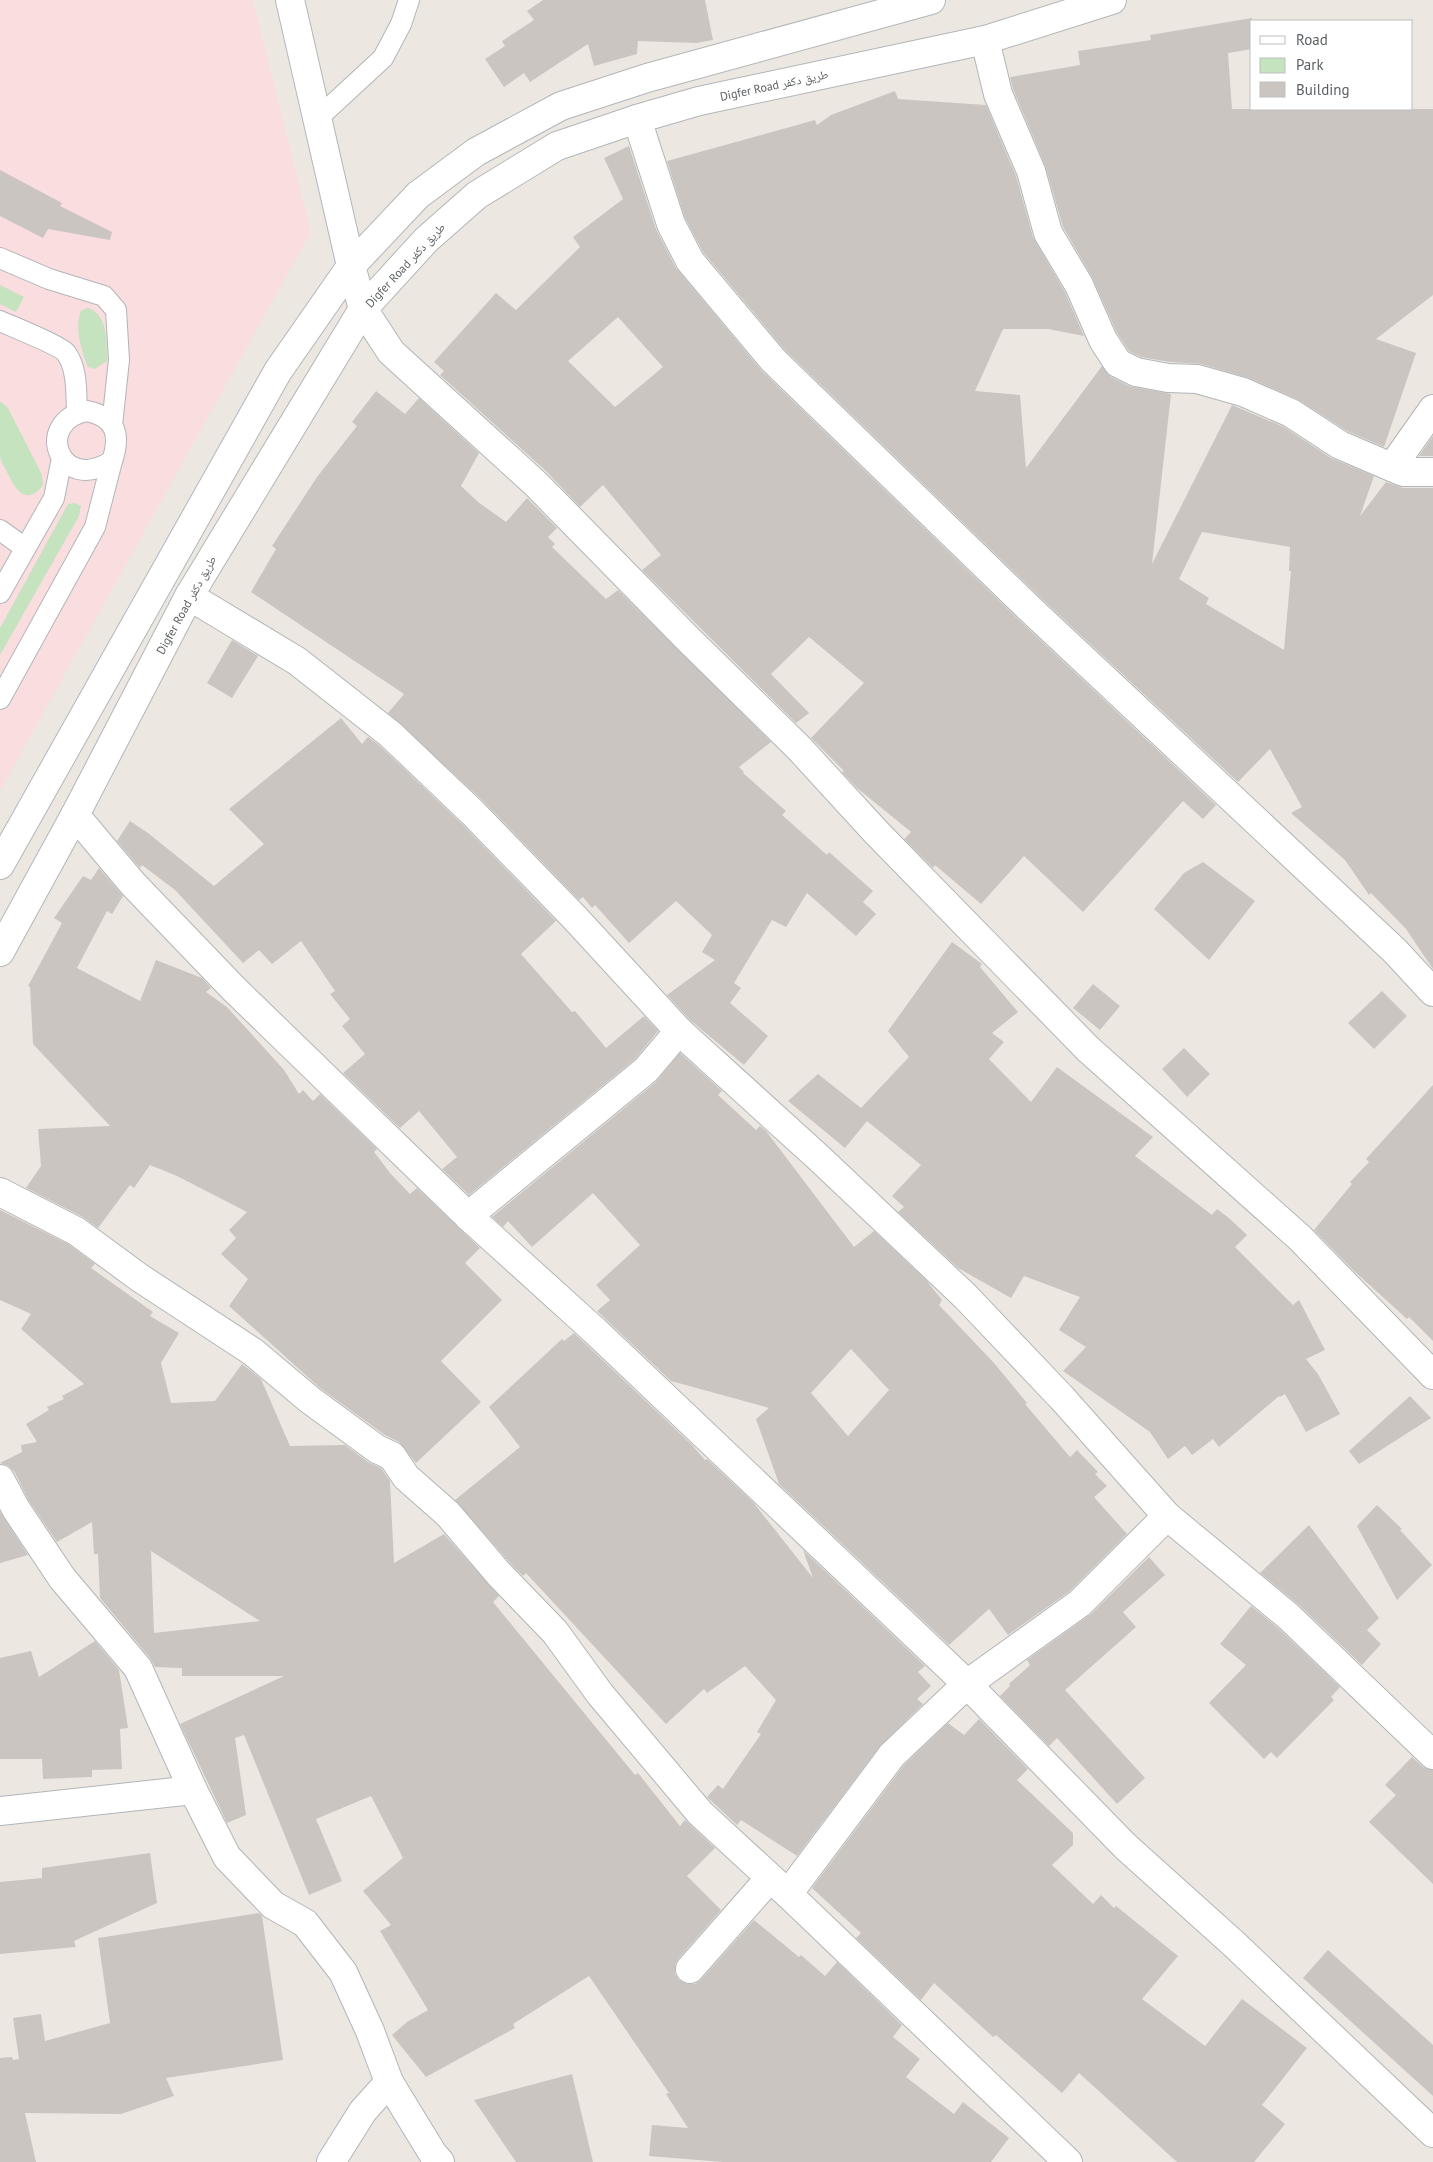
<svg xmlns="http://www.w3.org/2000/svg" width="1433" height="2162" viewBox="0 0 1433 2162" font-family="'PT Sans','Noto Naskh Arabic',sans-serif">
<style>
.medical{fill:#f9dddf}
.green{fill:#c5e3bf}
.building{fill:#cac5c1;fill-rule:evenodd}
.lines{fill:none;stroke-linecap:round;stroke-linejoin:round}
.lane-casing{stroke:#b2b5b8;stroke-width:22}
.street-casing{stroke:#b2b5b8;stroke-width:30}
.secondary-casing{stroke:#b1b6b9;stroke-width:30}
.lane{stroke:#fff;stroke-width:20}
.street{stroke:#fff;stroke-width:28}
.secondary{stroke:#fff;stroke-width:28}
.labels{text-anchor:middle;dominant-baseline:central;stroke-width:5;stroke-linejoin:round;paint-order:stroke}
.street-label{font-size:12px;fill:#5a5f62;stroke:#fff}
</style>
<rect width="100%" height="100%" fill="#ece8e1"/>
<!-- medical -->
<polygon class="medical" points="0,0 253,0 311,232 0,791"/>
<!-- green -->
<g class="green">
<polygon points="0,285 24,297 16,312 0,304"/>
<path d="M87,308C108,312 107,344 107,361L95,369L88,367C82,352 74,327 81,311Z"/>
<path d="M0,401L8,408L42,475L43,485C27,506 16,491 8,474C5,468 1,462 0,456C0,439 0,419 0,401Z"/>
<polygon points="75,503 81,506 79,516 0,655 0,628 68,504"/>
</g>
<!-- building -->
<g class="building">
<polygon points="543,0 705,0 713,40 696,43 638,41 637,54 594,66 588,44 530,82 524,73 504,87 485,59 505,46 502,41 534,20 527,11"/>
<polygon points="1252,18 1252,49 1228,53 1232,109 1433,109 1433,295 1376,339 1416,353 1384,447 1347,431 1297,399 1249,378 1201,364 1170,362 1141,357 1129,351 1117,333 1092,277 1063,227 1045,165 1013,89 1010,77 1080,65 1078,51 1151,40 1150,35"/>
<path d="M895,91L898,99L986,105L1016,176L1033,237L1065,292L1084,336L1048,329H1003L975,391L1020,395L1026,468L1102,366L1111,377L1129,386L1171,394L1152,564L1232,405L1284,427L1331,458L1374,476L1360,516L1386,482L1403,488H1433V969L1406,929L1371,893L1369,895L1345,860L1291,813L1302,807L1270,749L1238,782L1041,598L784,349L703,252L685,218L667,161L815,120L817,125L831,115ZM1202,532L1290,547L1289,571H1291L1284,650L1206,604L1209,598L1179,579Z"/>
<path d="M629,146L656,229L676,268L761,370L1019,620L1216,805L1203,819L1183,801L1083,912L1024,856L981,904L935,865L933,868L904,839L911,832L857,788L842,772L844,771L811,738L864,683L809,637L771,674L809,713L796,723L642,570L661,555L603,485L580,507L547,472L440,375L444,371L434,362L496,293L516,310L580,247L573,237L623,199L604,158ZM618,317L663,367L615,407L568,361Z"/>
<polygon points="0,170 62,203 60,206 112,232 110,240 48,229 43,238 0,216"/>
<polygon points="376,391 405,414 419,398 479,453 461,486 478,502 506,522 527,498 557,528 548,537 555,544 552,547 606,599 618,590 771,742 739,767 744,772 743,773 786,811 782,815 827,855 829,852 873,891 863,902 876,914 856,936 807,893 786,927 772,920 734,983 741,988 730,1003 768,1036 744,1065 690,1020 667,995 715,960 702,952 712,935 676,901 629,943 595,905 592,908 583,897 579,900 484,802 388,713 404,694 251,592 276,549 272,546 317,477 357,426 352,422"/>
<polygon points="1433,436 1433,456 1419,456"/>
<polygon points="232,640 258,656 232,698 207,683"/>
<polygon points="341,718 362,744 368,737 380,746 462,824 556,921 521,954 572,1012 575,1011 606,1048 644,1016 658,1031 635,1059 469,1195 442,1169 457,1157 419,1111 400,1128 343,1073 365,1054 342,1026 350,1019 330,994 335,991 301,941 272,964 259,950 243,963 175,890 142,865 140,868 117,841 130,821 148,833 214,886 264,844 229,809"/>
<polygon points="1203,862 1255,901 1209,960 1154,909 1184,873"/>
<polygon points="99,868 123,896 112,914 107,911 77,968 140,1001 156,960 202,978 211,988 206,992 227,1007 284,1070 299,1094 303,1090 313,1101 320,1094 377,1149 374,1152 390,1173 410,1194 417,1188 480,1248 465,1263 502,1300 441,1361 481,1402 416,1463 399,1442 385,1435 320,1388 229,1306 248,1279 221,1254 236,1238 229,1230 247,1212 177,1176 150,1165 134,1188 130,1185 98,1228 83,1217 26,1188 41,1166 38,1129 110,1126 33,1044 30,987 28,986 62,923 54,918 83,876 91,880"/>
<polygon points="952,942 982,964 980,967 1018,1012 992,1033 1004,1042 989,1059 1031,1102 1057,1067 1153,1137 1135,1156 1212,1215 1217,1209 1230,1219 1247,1235 1235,1247 1293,1305 1299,1300 1325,1350 1306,1359 1318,1374 1340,1414 1306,1432 1285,1394 1280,1397 1279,1396 1219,1447 1213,1439 1192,1455 1185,1446 1168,1459 1150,1432 1063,1371 1086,1347 1059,1330 1080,1297 1024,1276 1011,1298 958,1268 898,1212 904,1207 892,1196 921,1165 867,1121 845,1148 788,1101 818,1074 861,1108 909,1057 888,1031"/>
<polygon points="1093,984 1120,1006 1100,1030 1073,1008"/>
<polygon points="1382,991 1407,1016 1374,1049 1348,1023"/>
<polygon points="1184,1048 1210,1074 1187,1097 1162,1069"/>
<path d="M680,1053L722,1091L718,1095L756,1130L760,1126L766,1131L854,1247L874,1231L926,1280L942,1300L939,1305L994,1363L1027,1403L1025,1404L1070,1457L1077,1450L1098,1472L1095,1474L1107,1486L1094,1497L1127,1534L1070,1591L1008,1635L989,1609L949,1645L779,1484L756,1419L769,1408L671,1381L597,1311L610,1300L596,1285L640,1245L593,1193L532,1247L508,1221L503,1227L492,1217L656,1082ZM851,1349L889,1390L848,1436L811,1393Z"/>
<polygon points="1433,1085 1433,1341 1409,1317 1407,1319 1353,1270 1314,1230 1352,1184 1350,1182 1369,1162 1366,1159"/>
<path d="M0,1210L68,1244L95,1264L91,1268L153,1312L150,1316L179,1333L161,1363L171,1403L215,1401L242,1364L261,1379L290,1446L345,1445L368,1462L381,1468L390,1481L394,1563L444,1534L499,1596L493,1602L635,1775L638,1773L680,1826L685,1820L715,1848L687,1876L721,1910L678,1959L675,1965V1974L679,1980L687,1984H695L701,1980L754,1920L799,1957L801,1955L825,1976L837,1962L902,2025L893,2037L920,2059L906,2077L954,2114L963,2102L1009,2138L991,2162H723L649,2156L652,2125L688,2128L666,2094L669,2093L589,1976L513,2024L515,2028L426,2077L392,2035L407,2022L428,2010L380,1931L391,1925L363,1891L403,1858L371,1796L316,1819L342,1881L309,1895L244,1735L235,1738L246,1815L227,1823L180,1724L284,1676H182V1668L155,1667L150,1658L100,1598L98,1554H94L92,1522L57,1542L29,1501L14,1471L8,1466L0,1463L22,1452L21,1445L37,1442L26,1424L49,1410L47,1407L64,1399L62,1396L84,1384L21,1329L31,1314L0,1300ZM151,1551L260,1621L154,1633Z"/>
<polygon points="574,1333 691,1444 705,1460 707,1459 753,1502 813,1578 803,1550 925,1666 918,1672 931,1686 917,1699 923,1704 880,1746 797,1856 741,1820 737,1825 707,1797 718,1785 723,1789 761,1734 757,1732 776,1700 745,1666 707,1693 704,1689 666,1724 526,1573 523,1576 511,1564 455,1500 520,1447 489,1407 562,1339 564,1341"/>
<polygon points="1410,1396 1431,1418 1359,1464 1349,1451"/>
<polygon points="1377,1505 1402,1529 1400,1530 1432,1565 1397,1600 1357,1526"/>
<polygon points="0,1512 28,1555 0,1563"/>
<polygon points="1309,1525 1379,1618 1367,1630 1381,1644 1362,1665 1299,1605 1260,1573"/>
<polygon points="1149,1557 1165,1575 1123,1612 1136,1627 1065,1690 1145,1778 1117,1804 1057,1738 1049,1746 1000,1696 1010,1686 1009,1684 1030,1665 1027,1660 1091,1614"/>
<polygon points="1251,1606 1278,1628 1340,1687 1331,1697 1334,1700 1277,1758 1271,1752 1264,1759 1209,1703 1246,1665 1220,1644"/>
<polygon points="95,1641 119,1670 128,1728 120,1729 122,1769 92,1770 92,1777 43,1779 42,1759 0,1759 0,1658 31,1651 39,1677"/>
<polygon points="979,1719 1028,1769 1017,1780 1073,1833 1073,1845 1052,1865 1093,1904 1101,1895 1114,1908 1116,1906 1178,1956 1142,1999 1205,2046 1242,1999 1307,2048 1262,2105 1285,2124 1254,2162 1177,2162 1079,2073 1062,2093 996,2035 993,2037 934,1983 921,2000 856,1938 861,1933 812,1888 904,1765 948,1723 964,1735"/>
<polygon points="1412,1757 1423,1767 1433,1770 1433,1884 1369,1822 1396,1795 1385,1785"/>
<polygon points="150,1853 157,1903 74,1941 76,1947 0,1954 0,1882 42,1878 42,1868"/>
<polygon points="259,1913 262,1916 283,2060 166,2078 174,2096 121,2114 25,2113 36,2162 0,2162 0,2058 12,2057 13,2060 19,2059 13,2018 41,2014 45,2041 110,2023 98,1938"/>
<polygon points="1328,1950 1433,2045 1433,2096 1303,1978"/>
<polygon points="572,2074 593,2162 516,2162 474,2100"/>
</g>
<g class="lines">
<defs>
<g id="lane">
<polyline points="317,119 383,58 401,24 409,0"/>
<polyline points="0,258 49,279 104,296 116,310 119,360 112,425"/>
<path d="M0,321C11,326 61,346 66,353C78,369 76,394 77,413"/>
<path d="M87,411C116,417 121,435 112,461C59,495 33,421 87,411Z"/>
<polyline points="0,530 25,548"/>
<polyline points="0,593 54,498 62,458"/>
<polyline points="0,699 95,527 112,461"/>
</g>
<g id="street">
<polyline points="290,0 351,266 363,309 391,352 536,484 688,639 799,748 876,832 1088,1049 1300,1238 1433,1375"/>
<polyline points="985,40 998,94 1031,171 1048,233 1079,285 1103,340 1118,363 1136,372 1168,378 1197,379 1243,392 1291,413 1340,445 1403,472 1433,472"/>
<polyline points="637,119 671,224 690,261 773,360 1030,609 1395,951 1433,992"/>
<polyline points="1392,467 1433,409"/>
<polyline points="189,596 297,661 390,734 473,813 575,918 679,1031 819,1158 966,1297 1062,1398 1167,1516 1288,1616 1433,1755"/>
<polyline points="75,815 133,884 234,989 468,1216 594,1330 967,1684 1125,1846 1234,1944 1433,2133"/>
<polyline points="0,1192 76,1231 140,1278 253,1352 310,1400 377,1449 392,1456 406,1477 448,1514 499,1574 555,1632 600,1694 700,1813 788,1894 892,1755 967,1684 1080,1603 1167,1516"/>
<polyline points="468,1216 646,1070 679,1031"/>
<polyline points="0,1479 16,1509 62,1578 138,1668 193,1790 227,1857 273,1905 305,1923 343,1972 370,2031 389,2082 363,2111 331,2162"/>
<polyline points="0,1811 193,1790"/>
<polyline points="788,1894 1068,2162"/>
<polyline points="690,1969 770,1878"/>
<polyline points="389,2082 433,2154 440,2162"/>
</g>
<g id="secondary">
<polyline points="0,865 278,371 351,266 418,195 476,152 561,106 647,78 931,0"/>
<polyline points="0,952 75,815 189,596 363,309 426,240 477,195 557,146 637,119 699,101 985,40 1112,0"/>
</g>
</defs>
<!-- lane casing -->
<use href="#lane" class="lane-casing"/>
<!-- street casing -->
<use href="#street" class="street-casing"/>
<!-- secondary casing -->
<use href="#secondary" class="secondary-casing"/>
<!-- lane -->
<use href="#lane" class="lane"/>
<!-- street -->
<use href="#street" class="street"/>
<!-- secondary -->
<use href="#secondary" class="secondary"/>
</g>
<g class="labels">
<!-- street labels -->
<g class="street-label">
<text transform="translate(774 85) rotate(-12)">Digfer Road طريق دكفر</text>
<text transform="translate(405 265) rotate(-47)">Digfer Road طريق دكفر</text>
<text transform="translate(186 605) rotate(-61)">Digfer Road طريق دكفر</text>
</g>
</g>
<!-- legend -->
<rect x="1250" y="20" width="162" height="90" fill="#ffffff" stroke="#bdbfc0"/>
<rect x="1260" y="36" width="25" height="8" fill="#ffffff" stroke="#bdbfc0"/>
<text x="1296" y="45" font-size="15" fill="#5a5f62">Road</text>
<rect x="1260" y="58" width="25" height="15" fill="#c5e3bf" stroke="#bdbfc0"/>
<text x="1296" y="70" font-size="15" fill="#5a5f62">Park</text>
<rect x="1260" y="82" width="25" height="15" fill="#cac5c1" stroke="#bdbfc0"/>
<text x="1296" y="95" font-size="15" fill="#5a5f62">Building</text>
</svg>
